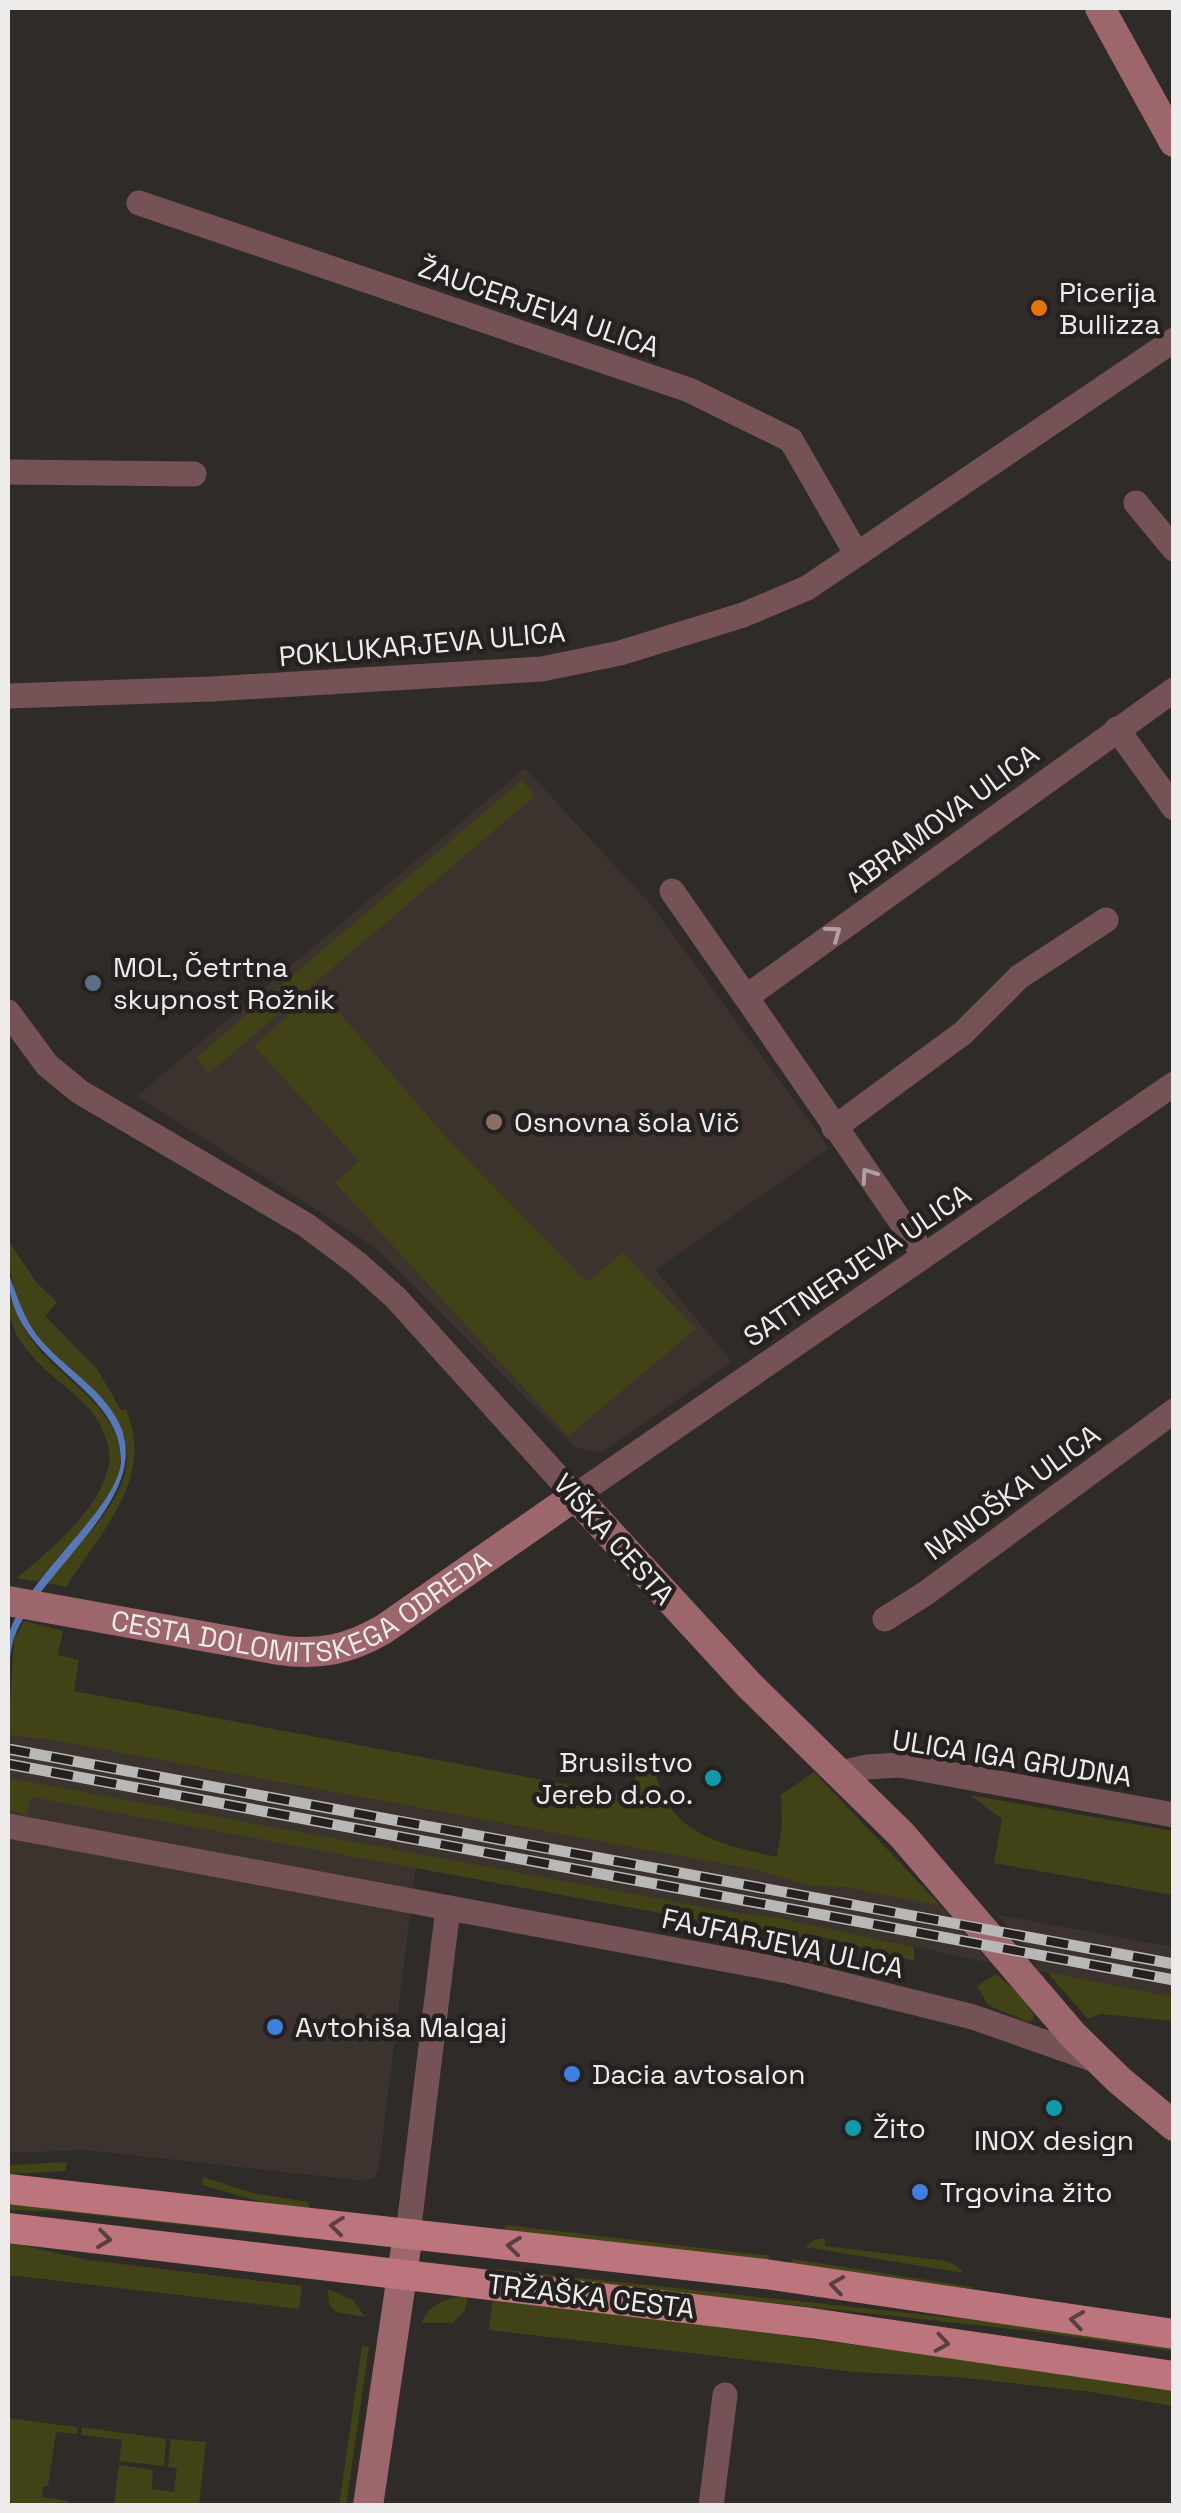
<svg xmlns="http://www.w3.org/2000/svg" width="1181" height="2513" viewBox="0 0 1181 2513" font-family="'Space Grotesk',sans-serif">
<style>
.built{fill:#3c322e}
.green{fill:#414317}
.water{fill:#5777b7}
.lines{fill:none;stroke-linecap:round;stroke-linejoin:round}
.street{stroke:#755255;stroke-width:25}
.secondary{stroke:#9d666c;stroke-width:30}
.primary{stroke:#bc757d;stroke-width:30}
.rail-casing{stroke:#bab8b6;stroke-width:11}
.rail{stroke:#252120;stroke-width:8;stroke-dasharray:22;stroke-linecap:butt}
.oneway{stroke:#b29fa0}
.oneway2{stroke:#5a3e41}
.food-dot{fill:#e8710a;stroke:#252120;stroke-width:4}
.service-dot{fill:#5c6f8a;stroke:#252120;stroke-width:4}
.education-dot{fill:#8d6e63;stroke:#252120;stroke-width:4}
.culture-dot{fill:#0f9aa8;stroke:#252120;stroke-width:4}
.shop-dot{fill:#3f7fe0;stroke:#252120;stroke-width:4}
.labels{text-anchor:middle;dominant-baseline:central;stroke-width:9;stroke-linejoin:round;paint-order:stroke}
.poi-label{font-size:28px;fill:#eeecea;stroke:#252120;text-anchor:start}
.street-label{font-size:28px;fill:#eeecea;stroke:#252120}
</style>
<rect width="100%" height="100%" fill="#2f2b29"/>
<!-- built -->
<g class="built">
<polygon points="525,768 652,906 829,1148 656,1270 732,1362 601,1453 575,1447 373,1246 137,1096"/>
<polygon points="8,1735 57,1741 918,1900 941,1906 990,1963 774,1917 736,1913 417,1856 379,2169 375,2177 366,2181 85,2150 8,2153"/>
<polygon points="998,1915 1173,1947 1173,1997 1036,1970 1036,1960"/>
</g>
<!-- green -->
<g class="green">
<polygon points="522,780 535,796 209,1073 196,1058"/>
<polygon points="318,988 450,1142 587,1282 623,1253 696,1329 568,1436 335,1183 359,1161 254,1046"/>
<path d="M8,1240L36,1282L57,1302L45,1316L97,1369L121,1410L126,1409C155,1479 102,1530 66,1587L46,1583C68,1556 97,1529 114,1499C160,1419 74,1387 36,1334C16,1305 8,1274 8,1240Z"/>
<path d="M8,1292C16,1314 26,1335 42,1353C78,1391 146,1430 111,1492C92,1524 61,1553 37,1582L17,1578C51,1549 99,1511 109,1465C112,1453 104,1431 98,1421C87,1402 63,1386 48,1372C21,1346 8,1331 8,1292Z"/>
<path d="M24,1621L63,1631L58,1655L79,1660L74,1691L632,1797L640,1757L653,1761C664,1833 715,1843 777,1857L782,1825L781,1795L814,1772L941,1906L846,1887L813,1886L756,1870L57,1741L8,1735L14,1639Z"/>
<polygon points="8,1778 736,1913 774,1917 914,1947 914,1961 809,1934 804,1954 836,1963 834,1967 770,1953 773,1934 31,1797 27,1816 8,1809"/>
<polygon points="970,1795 1173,1831 1173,1895 994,1863 1002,1819"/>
<polygon points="1047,1972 1173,1997 1173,2021 1100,2014 1088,2019"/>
<polygon points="996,1974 1018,1992 1034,2015 1033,2020 1027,2022 988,2005 977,1986"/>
<polygon points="67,2162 66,2171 8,2174 8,2165"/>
<polygon points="203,2177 253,2193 309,2202 309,2209 266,2203 202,2185"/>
<polygon points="8,2202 309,2234 309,2239 67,2212 8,2210"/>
<polygon points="505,2225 771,2256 766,2259 504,2232"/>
<polygon points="825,2238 825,2246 946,2261 957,2266 964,2273 805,2247 814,2240"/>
<polygon points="8,2242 88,2260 302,2286 299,2309 8,2275"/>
<polygon points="792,2259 972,2287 972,2289 791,2264"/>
<polygon points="497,2269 1022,2325 1173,2347 1173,2351 1023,2330 496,2273"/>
<polygon points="328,2289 353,2300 365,2317 336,2312 329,2304"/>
<path d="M468,2295L465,2310L453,2323H421C431,2302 446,2299 468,2295Z"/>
<polygon points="493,2296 1173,2388 1173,2406 1091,2392 957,2377 855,2372 489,2330"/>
<polygon points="362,2346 369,2347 346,2505 339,2505"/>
<polygon points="8,2418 77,2427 77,2434 56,2432 48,2486 43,2486 42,2497 68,2501 68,2505 8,2505"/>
<polygon points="82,2427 166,2439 164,2466 119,2461 122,2440 81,2435"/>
<polygon points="171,2439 206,2442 199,2505 114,2505 119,2465 153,2470 152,2489 174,2492 177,2468 168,2467"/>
</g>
<!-- water -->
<path class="water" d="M8,1272C16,1293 23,1316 36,1334C60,1366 102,1387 119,1423C155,1497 38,1570 14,1638C6,1663 11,1696 8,1722C8,1696 2,1663 8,1638C22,1578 120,1509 121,1460C121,1383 8,1364 8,1272Z"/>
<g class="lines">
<!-- street -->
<g class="street">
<polyline points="139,203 689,390 791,440 856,553"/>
<polyline points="8,472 194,474"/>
<polyline points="1136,503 1174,549"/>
<polyline points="8,696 212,689 542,669 620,653 743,615 807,588 1174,340"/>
<polyline points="1117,729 1174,808"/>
<polyline points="672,891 746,997"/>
<polyline points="8,1012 47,1065 80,1092 306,1225 358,1264 396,1298 575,1496 1174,1084"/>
<polyline points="834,1128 963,1033 1019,977 1106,920"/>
<polyline points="924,1255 746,997 1174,690"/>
<polyline points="885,1619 926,1593 1174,1411"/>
<polyline points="841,1773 867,1767 900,1765 1174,1815"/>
<polyline points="8,1826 788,1971 973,2017 1095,2060"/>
<polyline points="408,2234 448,1908"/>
<polyline points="711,2506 725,2395"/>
</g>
<!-- secondary -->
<g class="secondary">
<polyline points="1100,8 1174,142"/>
<path id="s1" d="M8,1601L279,1650C319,1656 350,1649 384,1629L575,1496L749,1685L902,1835L1073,2035L1119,2080L1174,2126"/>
<polyline points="368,2506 408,2234"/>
</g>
<!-- primary -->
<g class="primary">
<polyline points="8,2189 765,2274 1174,2334"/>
<polyline points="8,2228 811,2323 1174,2376"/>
</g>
<defs>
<g id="rail">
<polyline points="8,1749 1174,1964"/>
<polyline points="8,1764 1174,1980"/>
</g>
</defs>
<!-- rail casing -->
<use href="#rail" class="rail-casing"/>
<!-- rail -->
<use href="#rail" class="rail"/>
</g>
<!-- one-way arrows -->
<defs><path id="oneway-chevron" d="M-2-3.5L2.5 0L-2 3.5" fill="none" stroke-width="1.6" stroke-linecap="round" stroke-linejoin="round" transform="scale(2.5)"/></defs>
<g class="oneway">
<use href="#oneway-chevron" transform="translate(834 933) rotate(-36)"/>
<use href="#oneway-chevron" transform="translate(868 1175) rotate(-125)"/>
</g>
<g class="oneway2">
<use href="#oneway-chevron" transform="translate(337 2226) rotate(-174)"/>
<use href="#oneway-chevron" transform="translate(104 2239) rotate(7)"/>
<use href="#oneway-chevron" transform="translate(514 2246) rotate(-174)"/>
<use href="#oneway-chevron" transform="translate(837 2285) rotate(-172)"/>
<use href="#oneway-chevron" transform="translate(1077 2320) rotate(-172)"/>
<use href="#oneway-chevron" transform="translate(942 2343) rotate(9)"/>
</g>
<!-- markers -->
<circle class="food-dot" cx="1039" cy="308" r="10"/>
<circle class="service-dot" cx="93" cy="983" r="10"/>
<circle class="education-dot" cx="494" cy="1122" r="10"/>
<g class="culture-dot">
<circle cx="713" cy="1778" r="10"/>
<circle cx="1054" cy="2108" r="10"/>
<circle cx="853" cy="2128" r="10"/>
</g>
<g class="shop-dot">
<circle cx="275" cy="2027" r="10"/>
<circle cx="572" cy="2074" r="10"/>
<circle cx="920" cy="2192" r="10"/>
</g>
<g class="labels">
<!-- poi labels -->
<g class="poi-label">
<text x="1059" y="292">Picerija<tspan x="1059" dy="32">Bullizza</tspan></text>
<text x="113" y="967">MOL, Četrtna<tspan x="113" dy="32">skupnost Rožnik</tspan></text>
<text x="514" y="1122">Osnovna šola Vič</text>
<text x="693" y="1762" text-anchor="end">Brusilstvo<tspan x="693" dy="32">Jereb d.o.o.</tspan></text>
<text x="295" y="2027">Avtohiša Malgaj</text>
<text x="592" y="2074">Dacia avtosalon</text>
<text x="873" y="2128">Žito</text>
<text x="1054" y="2140" text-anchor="middle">INOX design</text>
<text x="940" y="2192">Trgovina žito</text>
</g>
<!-- street labels -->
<g class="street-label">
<text transform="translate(539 307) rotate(19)">ŽAUCERJEVA ULICA</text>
<text transform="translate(422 644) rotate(-5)">POKLUKARJEVA ULICA</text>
<text transform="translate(942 818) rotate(-36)">ABRAMOVA ULICA</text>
<text transform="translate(857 1265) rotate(-34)">SATTNERJEVA ULICA</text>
<text transform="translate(1012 1492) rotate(-36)">NANOŠKA ULICA</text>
<text transform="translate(614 1539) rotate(48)">VIŠKA CESTA</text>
<text stroke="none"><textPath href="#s1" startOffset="308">CESTA DOLOMITSKEGA ODREDA</textPath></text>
<text transform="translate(1012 1758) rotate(9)">ULICA IGA GRUDNA</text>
<text transform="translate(783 1943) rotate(12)">FAJFARJEVA ULICA</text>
<text transform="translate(591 2296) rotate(7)">TRŽAŠKA CESTA</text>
</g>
</g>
<!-- border -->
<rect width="1181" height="2513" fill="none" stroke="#eeecea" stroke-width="20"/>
</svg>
